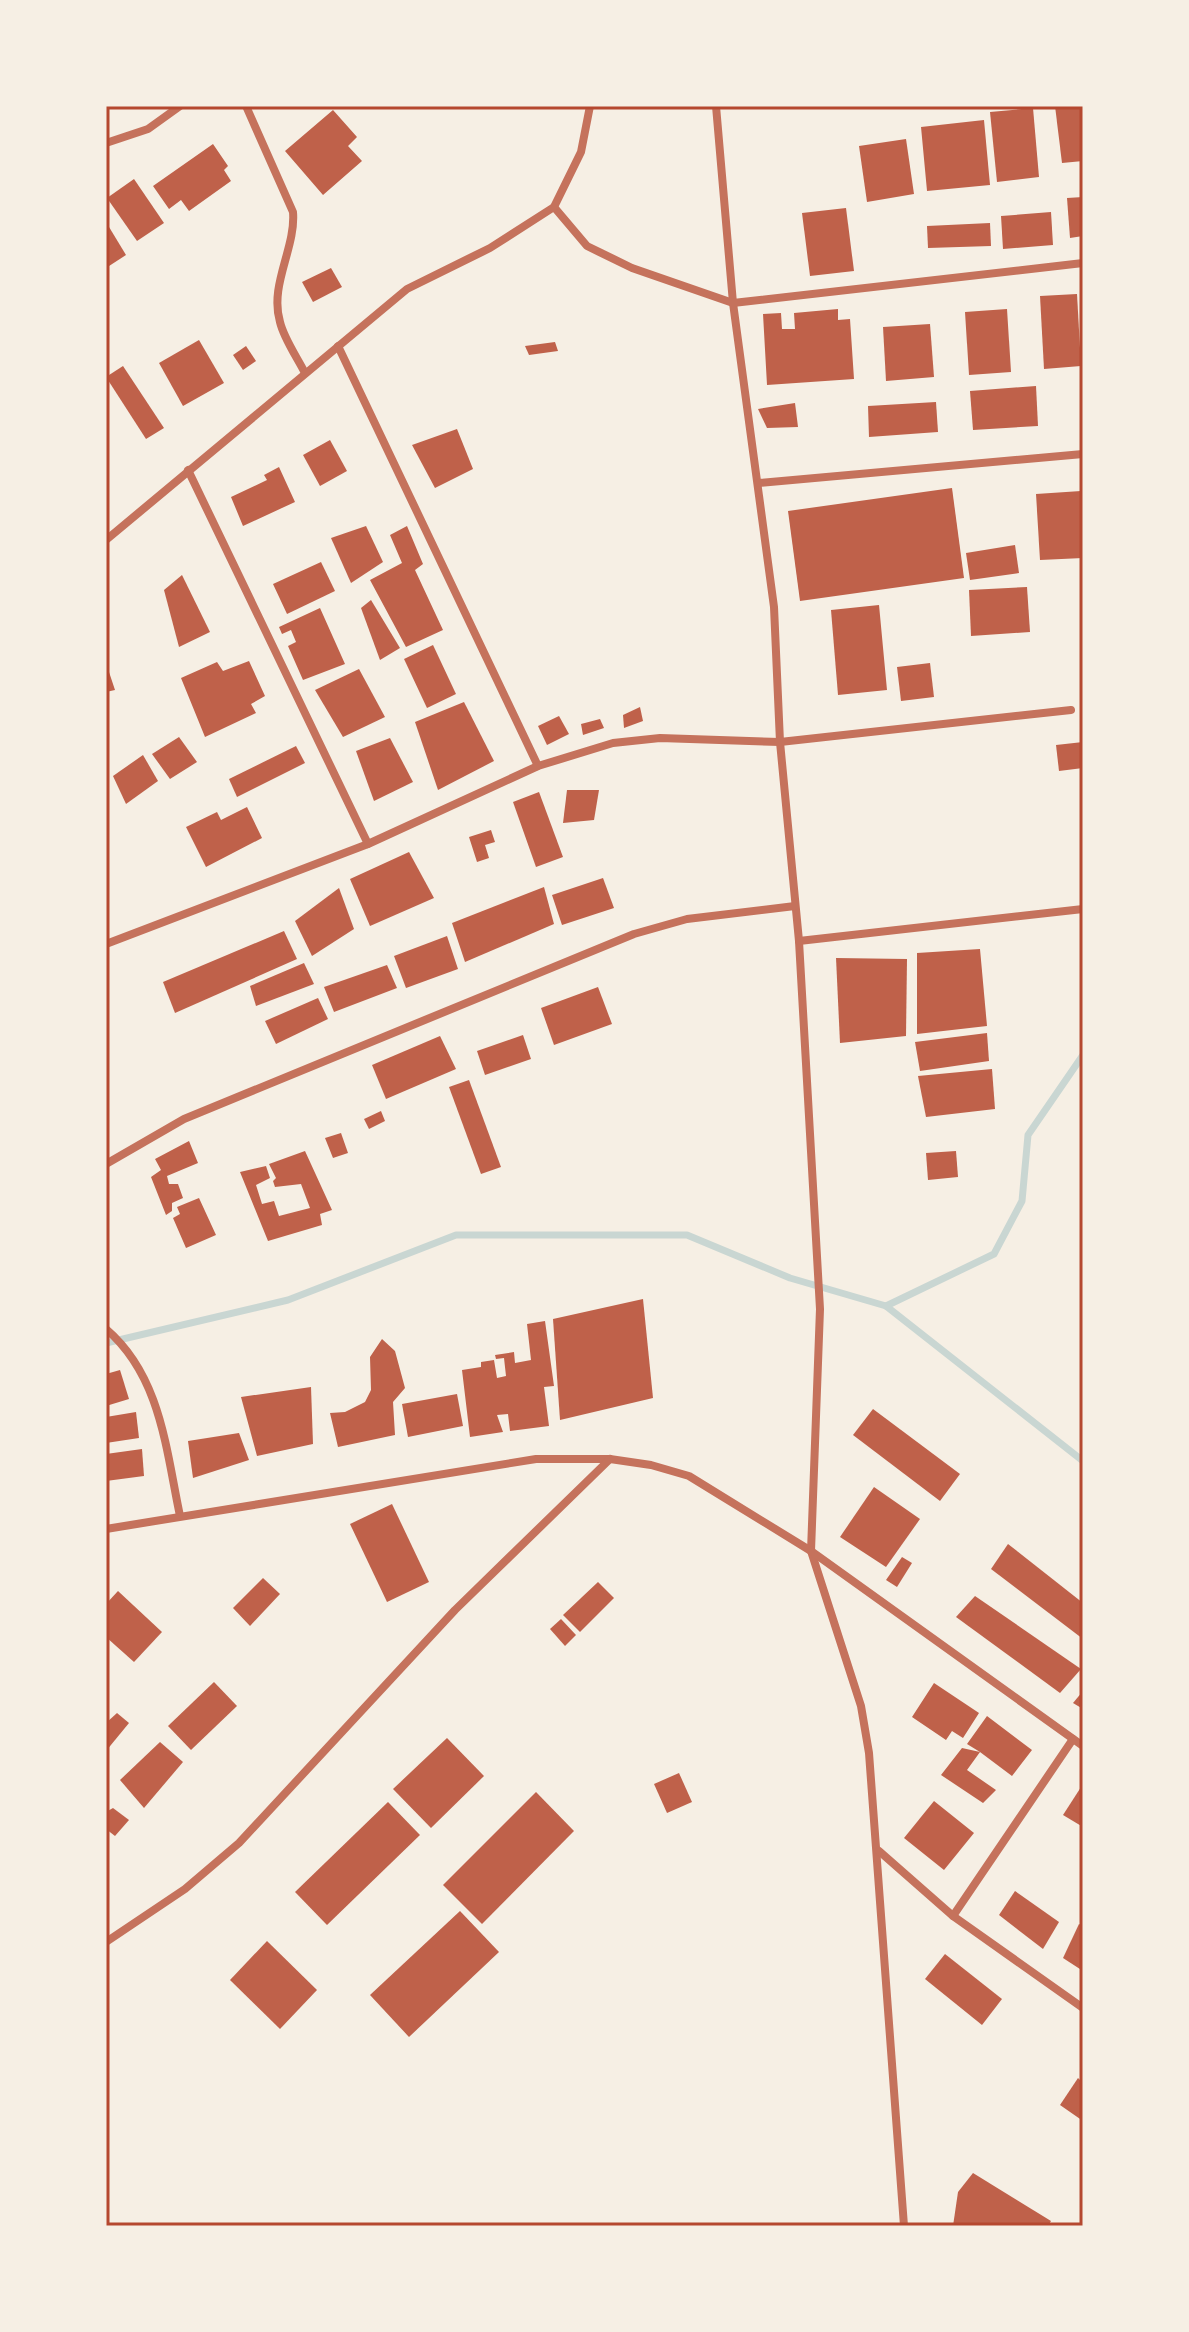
<svg xmlns="http://www.w3.org/2000/svg" width="1189" height="2332" viewBox="0 0 1189 2332" font-family="'Fira Sans',sans-serif">
<style>
.lines{fill:none;stroke-linecap:round;stroke-linejoin:round}
.stream{stroke:#c9d6d2;stroke-width:7}
.building{fill:#bf614a}
.minor{stroke:#c5725c;stroke-width:8}
.neatline{fill:none;stroke:#b5482f;stroke-width:3}
</style>
<rect width="100%" height="100%" fill="#f6efe4"/>
<g class="lines">
<!-- stream -->
<g class="stream">
<polyline points="886,1306 994,1254 1022,1201 1028,1135 1083,1055"/>
<polyline points="106,1343 288,1300 456,1235 687,1235 790,1278 886,1306 1083,1461"/>
</g>
</g>
<!-- building -->
<g class="building">
<polygon points="1055,106 1083,106 1083,161 1062,163"/>
<polygon points="1033,108 1039,177 997,182 990,112"/>
<polygon points="333,110 357,137 348,146 362,161 323,195 285,151"/>
<polygon points="984,120 990,185 927,191 921,127"/>
<polygon points="906,139 914,194 867,202 859,146"/>
<polygon points="213,144 228,166 224,170 231,181 189,211 181,200 169,209 153,186"/>
<polygon points="134,179 164,223 137,241 107,198"/>
<polygon points="1083,197 1083,236 1070,238 1067,198"/>
<polygon points="846,208 854,271 810,276 802,213"/>
<polygon points="1051,212 1053,245 1003,249 1001,216"/>
<polygon points="106,222 126,255 106,268"/>
<polygon points="990,223 991,246 928,248 927,226"/>
<polygon points="331,268 342,287 313,302 302,282"/>
<polygon points="1077,294 1081,366 1044,369 1040,296"/>
<polygon points="838,309 838,320 850,319 854,379 767,385 763,314 781,313 782,329 795,329 794,313"/>
<polygon points="1007,309 1011,372 969,375 965,312"/>
<polygon points="930,324 934,377 886,381 883,327"/>
<polygon points="199,340 224,383 183,406 159,363"/>
<polygon points="555,342 558,351 529,355 525,346"/>
<polygon points="246,346 256,361 243,370 233,355"/>
<polygon points="123,366 164,428 146,439 106,377"/>
<polygon points="1036,386 1038,426 973,430 970,391"/>
<polygon points="936,402 938,432 869,437 868,406"/>
<polygon points="795,403 798,427 767,428 758,409"/>
<polygon points="457,429 473,469 435,488 412,445"/>
<polygon points="330,440 347,471 320,486 303,455"/>
<polygon points="279,467 295,502 243,526 231,497 267,480 264,475"/>
<polygon points="952,488 964,578 800,601 788,511"/>
<polygon points="1081,491 1083,558 1040,560 1036,494"/>
<polygon points="366,526 383,562 351,583 331,538"/>
<polygon points="407,526 423,564 415,570 443,630 406,647 370,580 402,563 390,535"/>
<polygon points="1015,545 1019,573 970,580 966,553"/>
<polygon points="321,562 335,591 287,614 273,584"/>
<polygon points="182,575 210,632 179,647 164,590"/>
<polygon points="1027,587 1030,632 971,636 969,590"/>
<polygon points="371,600 400,648 380,660 361,608"/>
<polygon points="879,605 887,690 838,695 831,610"/>
<polygon points="320,608 345,664 303,680 288,646 296,642 291,630 282,634 279,627"/>
<polygon points="433,645 456,694 427,708 404,659"/>
<polygon points="249,661 265,696 251,704 256,713 205,737 181,678 217,662 223,671"/>
<polygon points="106,663 115,690 106,692"/>
<polygon points="930,663 934,697 901,701 897,667"/>
<polygon points="359,669 385,717 343,737 315,690"/>
<polygon points="464,702 494,761 438,790 415,722"/>
<polygon points="640,707 643,721 624,728 623,715"/>
<polygon points="559,716 569,734 547,745 538,726"/>
<polygon points="600,719 604,728 583,735 581,724"/>
<polygon points="179,737 197,762 170,779 152,754"/>
<polygon points="390,738 413,782 374,801 356,751"/>
<polygon points="1083,742 1083,768 1059,771 1056,745"/>
<polygon points="296,746 305,763 237,797 229,779"/>
<polygon points="143,755 158,781 126,804 113,776"/>
<polygon points="567,790 599,790 594,820 563,823"/>
<polygon points="539,792 563,857 536,867 513,802"/>
<polygon points="247,807 262,838 206,867 186,827 217,812 221,820"/>
<polygon points="491,830 495,842 485,845 489,858 477,862 469,837"/>
<polygon points="409,852 434,898 370,926 350,879"/>
<polygon points="603,878 614,908 562,925 552,895"/>
<polygon points="544,887 554,924 465,962 452,923"/>
<polygon points="339,888 354,929 312,956 295,921"/>
<polygon points="284,931 297,959 175,1013 163,982"/>
<polygon points="447,936 458,969 406,988 394,956"/>
<polygon points="980,949 987,1026 917,1034 917,953"/>
<polygon points="836,958 907,959 906,1036 840,1043"/>
<polygon points="304,963 314,984 256,1006 250,986"/>
<polygon points="387,965 397,988 334,1012 324,987"/>
<polygon points="598,987 612,1024 554,1045 541,1008"/>
<polygon points="318,998 328,1019 276,1044 265,1021"/>
<polygon points="987,1033 989,1061 920,1071 915,1042"/>
<polygon points="523,1035 531,1059 485,1075 477,1051"/>
<polygon points="440,1036 456,1069 386,1099 372,1065"/>
<polygon points="992,1069 995,1109 926,1117 918,1076"/>
<polygon points="469,1080 501,1167 481,1174 449,1087"/>
<polygon points="381,1111 385,1121 369,1129 364,1119"/>
<polygon points="341,1133 348,1153 333,1158 325,1138"/>
<polygon points="189,1141 198,1163 167,1176 169,1184 178,1184 183,1198 172,1203 172,1211 166,1215 151,1177 161,1170 155,1159"/>
<polygon points="305,1151 332,1210 320,1214 322,1225 268,1241 240,1172 266,1166 270,1178 256,1185 262,1204 274,1201 279,1216 310,1208 301,1184 275,1187 273,1181 276,1178 269,1164"/>
<polygon points="956,1151 958,1177 928,1180 926,1153"/>
<polygon points="199,1198 216,1235 186,1248 173,1218 180,1214 177,1207"/>
<polygon points="643,1299 653,1398 560,1420 553,1319"/>
<polygon points="545,1321 554,1386 544,1387 549,1426 510,1431 508,1414 497,1415 503,1432 470,1437 462,1370 481,1367 481,1362 494,1360 497,1378 506,1376 504,1358 496,1359 495,1355 514,1352 515,1363 531,1360 527,1324"/>
<polygon points="382,1339 395,1351 405,1388 393,1402 395,1435 338,1447 330,1413 345,1412 365,1402 371,1390 370,1357"/>
<polygon points="120,1370 129,1399 106,1406 106,1374"/>
<polygon points="311,1387 313,1444 257,1456 241,1397"/>
<polygon points="457,1394 463,1426 408,1437 402,1404"/>
<polygon points="873,1409 960,1474 940,1501 853,1435"/>
<polygon points="136,1412 139,1438 106,1443 106,1417"/>
<polygon points="239,1433 249,1460 193,1478 188,1441"/>
<polygon points="142,1449 144,1476 106,1481 106,1454"/>
<polygon points="874,1487 920,1519 886,1567 840,1537"/>
<polygon points="392,1504 429,1582 387,1602 350,1524"/>
<polygon points="1008,1544 1083,1603 1083,1639 991,1569"/>
<polygon points="902,1557 912,1563 897,1587 886,1580"/>
<polygon points="263,1578 280,1594 250,1626 233,1608"/>
<polygon points="598,1582 614,1598 580,1632 563,1615"/>
<polygon points="118,1591 162,1632 134,1662 106,1637 106,1604"/>
<polygon points="975,1596 1081,1669 1060,1693 956,1617"/>
<polygon points="561,1619 576,1635 565,1646 550,1629"/>
<polygon points="214,1682 237,1706 191,1750 168,1726"/>
<polygon points="934,1683 979,1713 963,1738 952,1731 946,1740 912,1717"/>
<polygon points="1083,1691 1083,1709 1073,1703"/>
<polygon points="117,1713 129,1723 106,1751 106,1723"/>
<polygon points="987,1716 1032,1750 1012,1776 980,1752 967,1770 996,1790 983,1803 941,1775 962,1748 980,1752 967,1744"/>
<polygon points="447,1738 484,1776 431,1828 393,1789"/>
<polygon points="160,1742 183,1762 144,1808 120,1780"/>
<polygon points="679,1773 692,1802 667,1813 654,1784"/>
<polygon points="1083,1784 1083,1827 1063,1815"/>
<polygon points="536,1792 574,1831 482,1924 443,1885"/>
<polygon points="934,1801 974,1833 944,1870 904,1838"/>
<polygon points="388,1802 420,1835 327,1925 295,1892"/>
<polygon points="113,1808 129,1820 115,1836 106,1829 106,1812"/>
<polygon points="1015,1891 1059,1922 1043,1949 999,1915"/>
<polygon points="460,1911 499,1952 409,2037 370,1995"/>
<polygon points="1079,1924 1083,1926 1083,1971 1063,1958"/>
<polygon points="267,1941 317,1990 280,2029 230,1980"/>
<polygon points="945,1954 1002,1999 982,2025 925,1979"/>
<polygon points="1078,2078 1083,2083 1083,2121 1060,2105"/>
<polygon points="973,2173 1051,2221 1048,2226 953,2226 958,2192"/>
</g>
<g class="lines">
<!-- minor -->
<g class="minor">
<path d="M246,106L293,212C296,248 269,285 280,322C284,339 297,357 305,373"/>
<polyline points="716,106 733,303 774,607 780,742 799,941 820,1309 811,1551 861,1706 869,1753 904,2226"/>
<polyline points="106,143 148,129 180,106"/>
<polyline points="554,207 587,246 632,268 733,303 1083,263"/>
<polyline points="338,346 538,766"/>
<polyline points="188,470 368,844"/>
<polyline points="759,483 1083,454"/>
<polyline points="106,540 407,289 490,248 554,207 581,152 590,106"/>
<polyline points="799,941 1083,909"/>
<polyline points="106,944 368,844 538,766 613,743 660,738 780,742 1071,710"/>
<polyline points="106,1164 184,1119 634,934 687,919 795,906"/>
<path d="M106,1329C161,1376 166,1450 180,1516"/>
<polyline points="106,1529 536,1459 610,1459 651,1465 689,1476 811,1551 1083,1746"/>
<polyline points="879,1851 953,1916 1083,2008"/>
<polyline points="953,1916 1073,1739"/>
<polyline points="106,1942 185,1889 239,1843 455,1610 610,1459"/>
</g>
</g>
<!-- border -->
<rect width="1189" height="2332" fill="none" stroke="#f6efe4" stroke-width="216"/>
<rect x="108" y="108" width="973" height="2116" class="neatline"/>
</svg>
